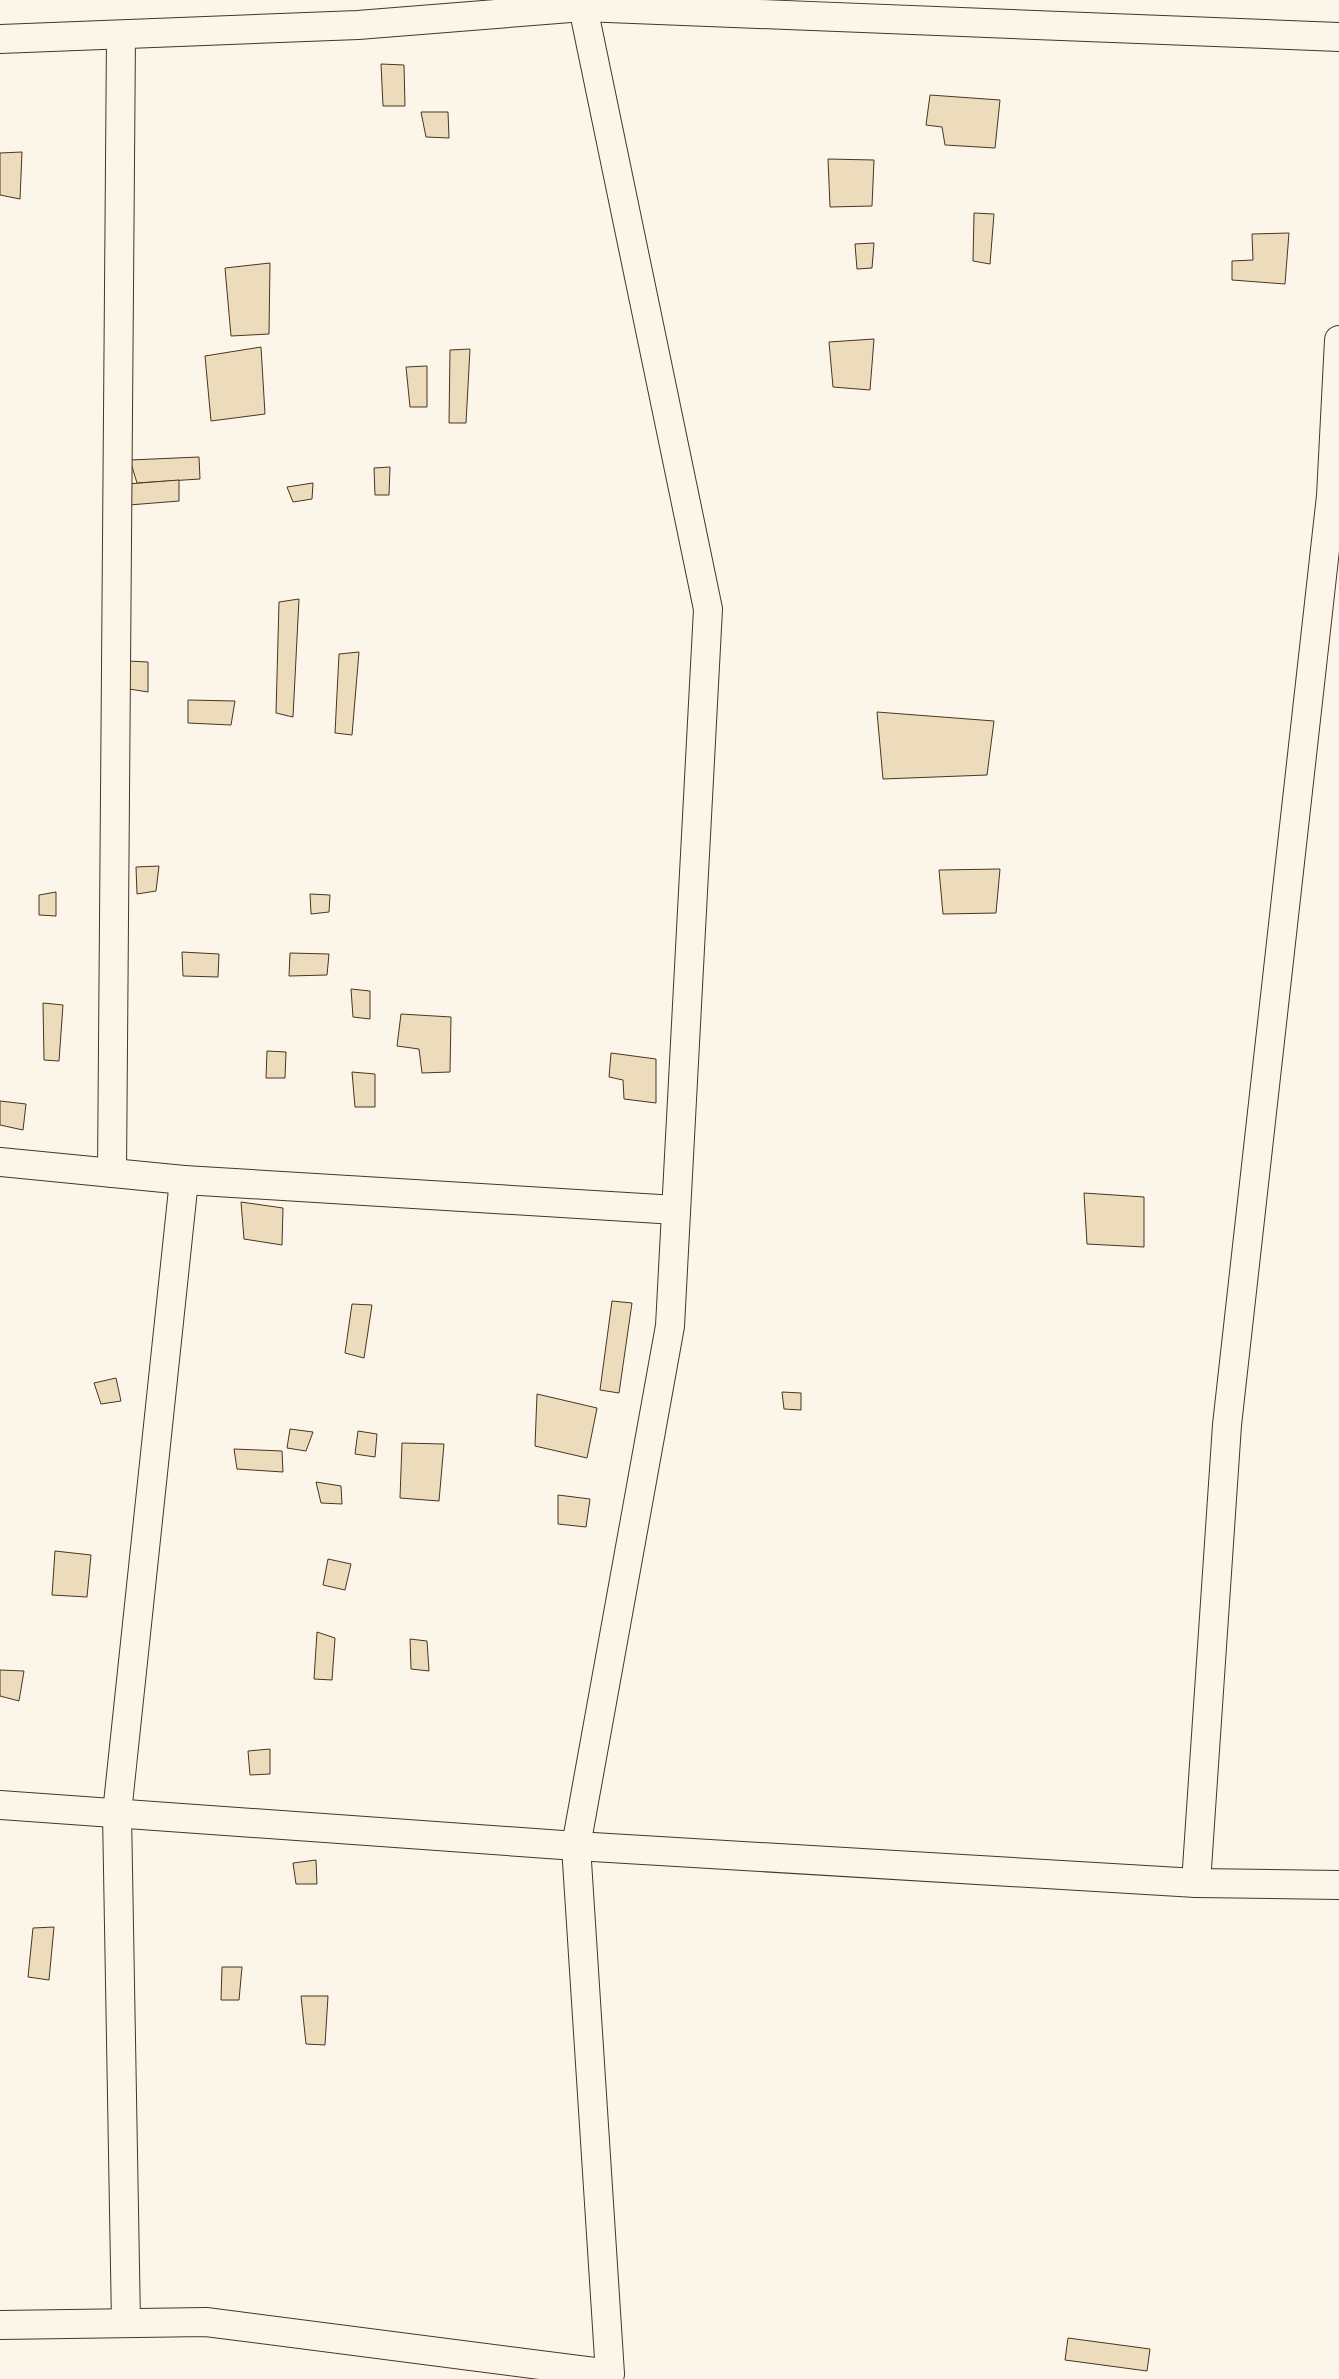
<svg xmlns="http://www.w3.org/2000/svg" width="1339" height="2379" viewBox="0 0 1339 2379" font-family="Georgia,serif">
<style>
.building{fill:#ecdcbc;stroke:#4a3520}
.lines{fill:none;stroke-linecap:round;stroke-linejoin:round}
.minor-casing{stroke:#4a3520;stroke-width:30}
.minor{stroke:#fbf6e9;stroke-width:28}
</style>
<rect width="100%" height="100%" fill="#fbf6e9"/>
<!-- building -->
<g class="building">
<polygon points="381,64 404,65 405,106 383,106"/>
<polygon points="930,95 1000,100 995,148 945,145 942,127 926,125"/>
<polygon points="421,112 448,112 449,138 426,137"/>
<polygon points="22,152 20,199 0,195 0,153"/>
<polygon points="828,159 874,160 872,206 830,207"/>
<polygon points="974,213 994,214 990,264 973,261"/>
<polygon points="1289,233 1285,284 1232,280 1232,261 1253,260 1252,234"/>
<polygon points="874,243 872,268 857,269 855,244"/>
<polygon points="270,263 269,334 231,336 225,268"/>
<polygon points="874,339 870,390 833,387 829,342"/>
<polygon points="261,347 265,414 211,421 205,356"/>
<polygon points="470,349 466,423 449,423 450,350"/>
<polygon points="427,366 427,407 410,407 406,367"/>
<polygon points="199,457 200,479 137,483 130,460"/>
<polygon points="390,467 389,495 375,495 374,468"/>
<polygon points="179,480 179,501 129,505 127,484"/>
<polygon points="313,483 312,499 293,502 287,487"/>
<polygon points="299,599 293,717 276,713 279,602"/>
<polygon points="359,652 352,735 335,733 339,654"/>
<polygon points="128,661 148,662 148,692 129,689"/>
<polygon points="188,700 235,701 231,725 188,723"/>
<polygon points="877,712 994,721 987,775 883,779"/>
<polygon points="159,866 156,891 137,894 136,867"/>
<polygon points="1000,869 996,913 943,914 939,870"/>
<polygon points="56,892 56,916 39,915 39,895"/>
<polygon points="310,894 330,895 329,912 311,914"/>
<polygon points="182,952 219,954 218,977 183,976"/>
<polygon points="290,953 329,954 327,975 289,976"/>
<polygon points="351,989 370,991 370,1019 353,1017"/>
<polygon points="43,1003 63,1005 59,1061 44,1060"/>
<polygon points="401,1014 451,1017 450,1072 422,1073 419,1049 397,1046"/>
<polygon points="267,1051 286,1052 285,1078 266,1078"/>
<polygon points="611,1053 656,1059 656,1103 624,1099 623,1080 609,1077"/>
<polygon points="352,1072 375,1074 375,1107 355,1107"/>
<polygon points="0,1101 26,1104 23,1130 0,1125"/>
<polygon points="1084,1193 1144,1197 1144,1247 1087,1244"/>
<polygon points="241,1202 283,1208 282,1245 244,1239"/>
<polygon points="612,1301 632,1303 619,1393 600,1390"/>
<polygon points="352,1304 372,1305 364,1358 345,1353"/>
<polygon points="116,1378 121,1401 101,1404 94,1383"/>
<polygon points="782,1392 801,1393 801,1410 784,1409"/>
<polygon points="537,1394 597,1408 587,1458 535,1446"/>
<polygon points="290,1429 313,1432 306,1451 287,1448"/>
<polygon points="358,1431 377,1434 375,1457 355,1454"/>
<polygon points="402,1443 444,1444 439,1501 400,1498"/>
<polygon points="234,1449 282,1451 283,1472 237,1469"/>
<polygon points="316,1482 341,1486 342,1504 321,1503"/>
<polygon points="558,1495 590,1499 586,1527 558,1524"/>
<polygon points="55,1551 91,1555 87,1597 52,1595"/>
<polygon points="328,1559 351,1564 345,1590 323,1585"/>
<polygon points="317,1632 335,1638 332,1680 314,1679"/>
<polygon points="410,1639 427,1641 429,1671 411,1669"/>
<polygon points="0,1670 24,1671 19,1701 0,1696"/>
<polygon points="270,1749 270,1774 250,1775 248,1751"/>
<polygon points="316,1860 317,1884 296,1884 293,1863"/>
<polygon points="54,1927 49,1980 28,1977 33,1928"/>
<polygon points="222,1967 242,1967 239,2000 221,2000"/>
<polygon points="301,1996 328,1996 325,2045 306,2044"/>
<polygon points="1068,2338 1150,2349 1147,2371 1065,2360"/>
</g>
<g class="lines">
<defs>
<g id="minor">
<polyline points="0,39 358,25 583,7 1339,37"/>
<polyline points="0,1162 184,1180 676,1210"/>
<polyline points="112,1173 121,35"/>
<polyline points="0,1805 576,1846 1196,1883 1339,1885"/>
<polyline points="1196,1883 1227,1425 1331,496 1339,340"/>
<polyline points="126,2323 117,1813 184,1180"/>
<polyline points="0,2325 206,2322 610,2374 576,1846 670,1326 708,609 583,7 576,0"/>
</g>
</defs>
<!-- minor casing -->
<use href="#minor" class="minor-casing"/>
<!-- minor -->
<use href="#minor" class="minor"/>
</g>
</svg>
